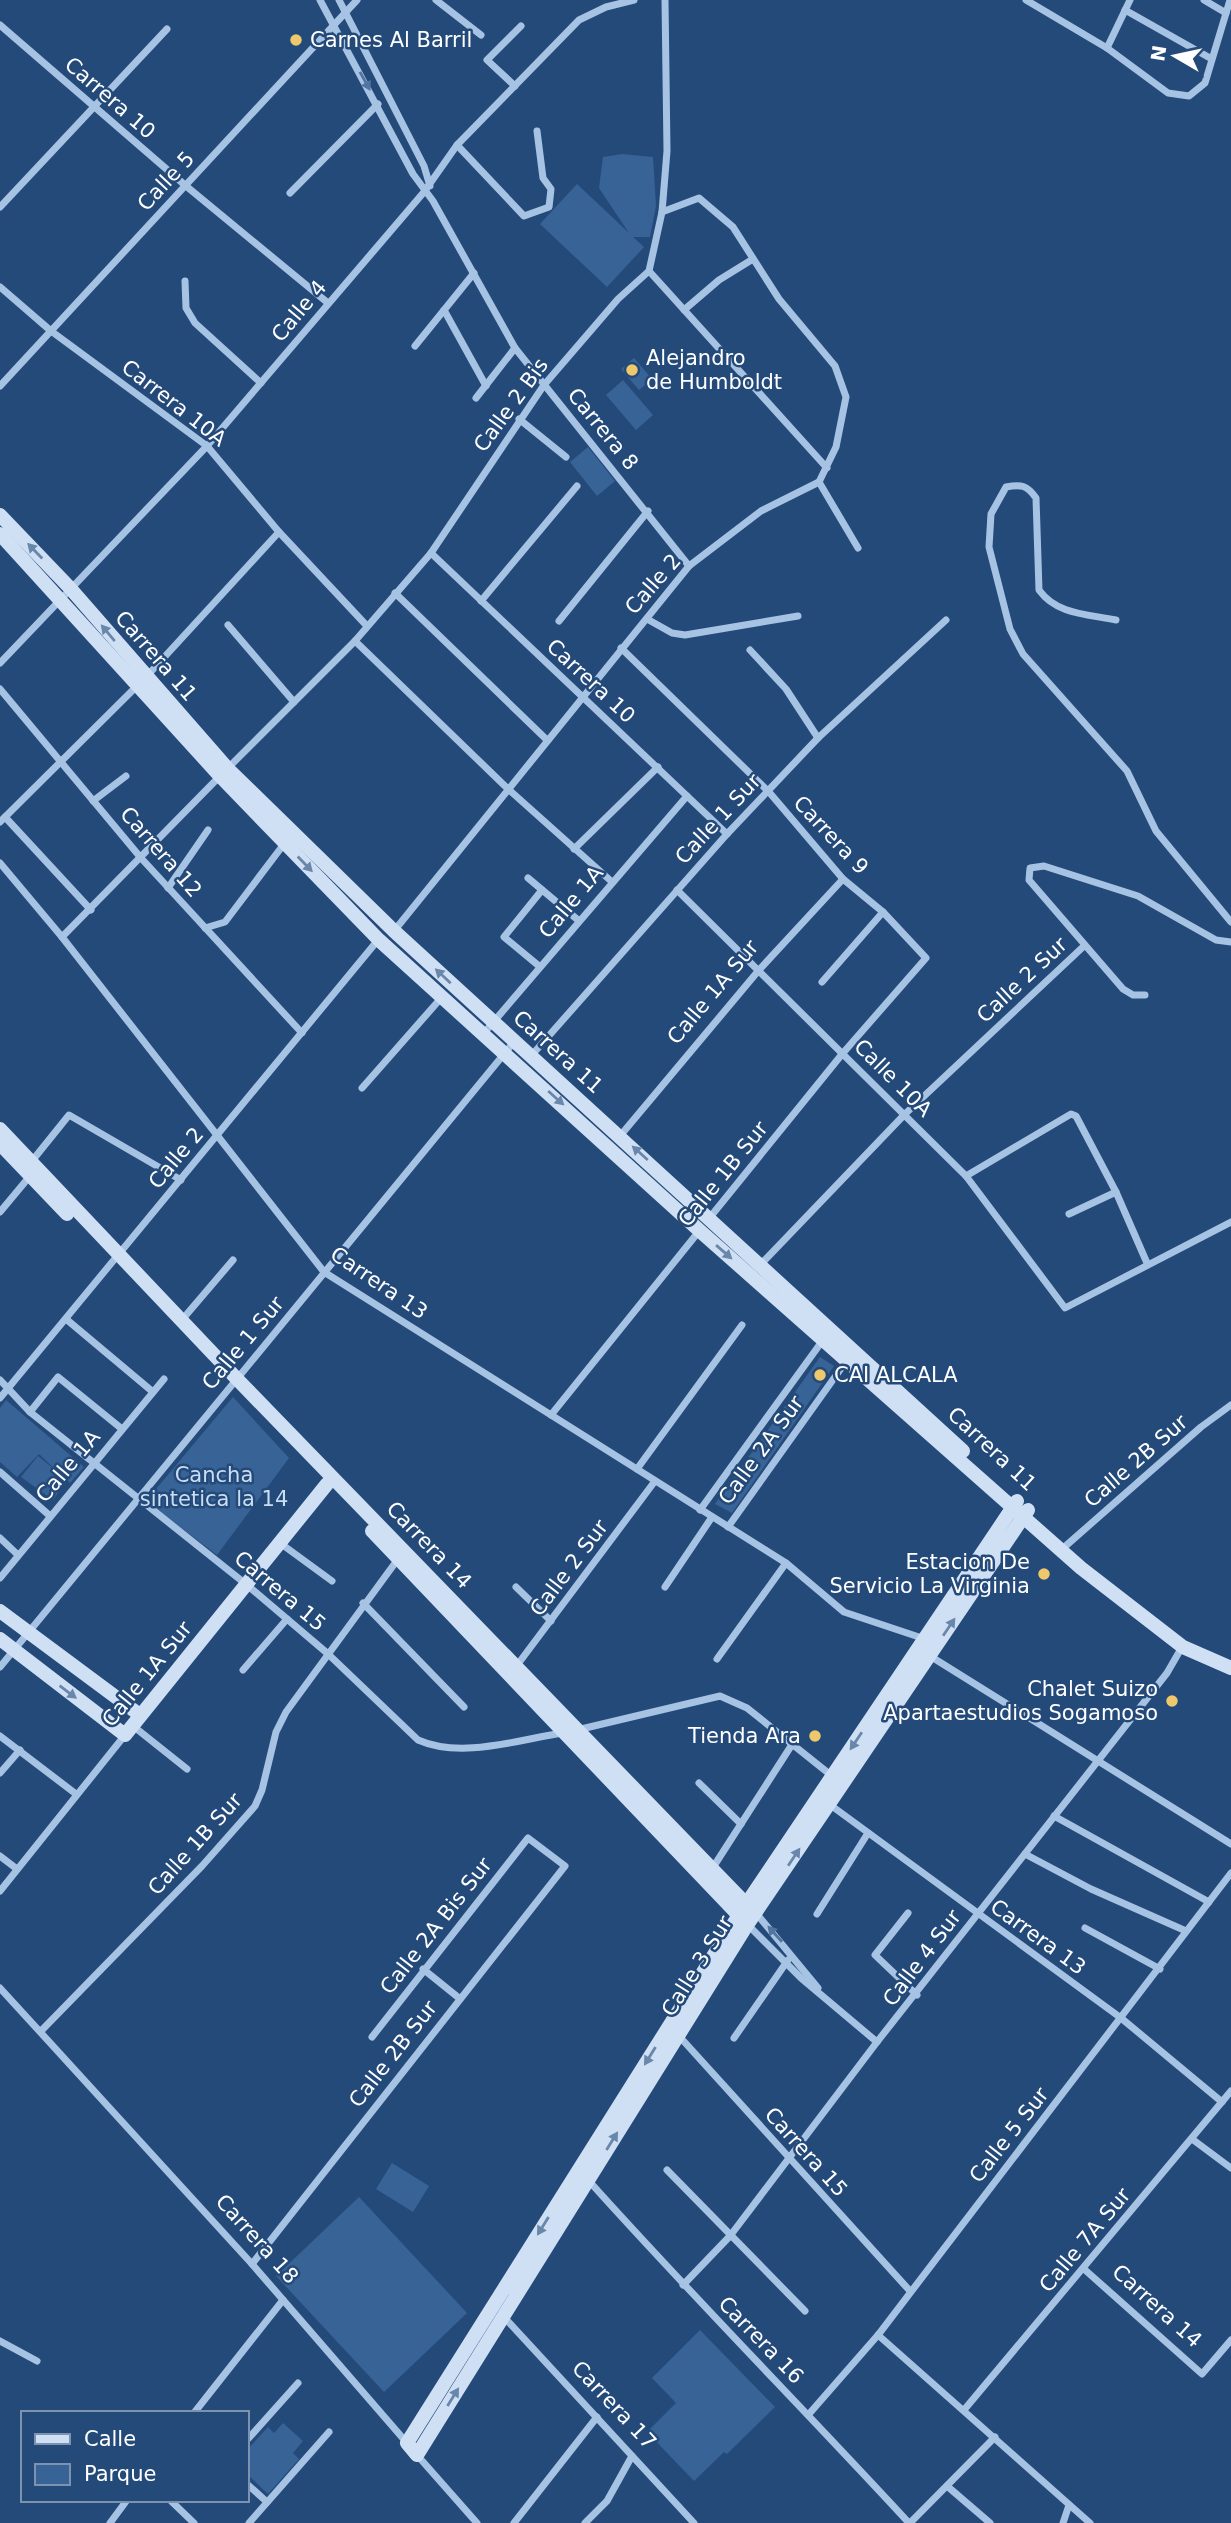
<svg xmlns="http://www.w3.org/2000/svg" width="1231" height="2523" viewBox="0 0 1231 2523" font-family="'DejaVu Sans',sans-serif">
<style>
.green{fill:#386397}
.lines{fill:none;stroke-linecap:round;stroke-linejoin:round}
.street{stroke:#a7c3e4;stroke-width:7}
.secondary{stroke:#d0e0f4;stroke-width:14}
.oneway{fill:#52749f}
.oneway2{fill:#6986ab}
.poi-dot{fill:#eec86b;stroke:#244a7a;stroke-width:2.5}
.labels{text-anchor:middle;dominant-baseline:central;stroke-width:5;stroke-linejoin:round;paint-order:stroke}
.poi-label{font-size:21px;fill:#fff;stroke:#244a7a;text-anchor:start}
.street-label{font-size:21px;fill:#fff;stroke:#244a7a}
.park-label{font-size:21px;fill:#c9ddf3;stroke:#244a7a}
</style>
<rect width="100%" height="100%" fill="#244a7a"/>
<!-- green -->
<g class="green">
<polygon points="622,154 653,157 656,206 650,237 633,237 644,247 607,287 540,224 577,184 629,233 599,188 603,157"/>
<polygon points="634,358 652,379 639,390 621,369"/>
<polygon points="623,380 653,415 636,430 606,395"/>
<polygon points="588,447 615,481 597,496 570,462"/>
<polygon points="820,1357 834,1366 732,1513 715,1504"/>
<polygon points="233,1397 289,1458 217,1555 146,1501"/>
<polygon points="6,1400 84,1467 70,1483 67,1480 53,1500 21,1477 38,1456 59,1473 39,1454 17,1477 0,1462 0,1408"/>
<polygon points="392,2163 429,2186 413,2212 376,2189"/>
<polygon points="359,2197 467,2313 384,2392 276,2276"/>
<polygon points="700,2330 775,2407 727,2454 724,2452 694,2481 647,2432 676,2403 652,2378"/>
<polygon points="283,2423 303,2441 293,2453 299,2459 268,2494 247,2474 247,2450 268,2427 274,2433"/>
</g>
<g class="lines">
<!-- street -->
<g class="street">
<polyline points="320,0 413,174 433,201 515,348 689,566"/>
<polyline points="339,0 424,166 430,186"/>
<polyline points="436,0 481,35"/>
<polyline points="1026,0 1107,48 1168,93 1189,96 1205,83 1230,0"/>
<polyline points="1204,0 1226,13"/>
<polyline points="1125,10 1210,58"/>
<polyline points="0,25 186,186 328,303"/>
<polyline points="1107,48 1130,0"/>
<polyline points="515,86 487,60 521,26"/>
<polyline points="457,145 524,216 549,207 551,189 543,178 537,131"/>
<polyline points="290,193 378,104"/>
<polyline points="0,207 167,29"/>
<polyline points="649,271 827,468"/>
<polyline points="185,281 186,308 195,323 261,383"/>
<polyline points="0,287 51,331 207,446 279,532 367,626"/>
<polyline points="444,310 486,386"/>
<polyline points="684,310 719,280 753,259"/>
<polyline points="415,346 474,273"/>
<polyline points="0,386 357,0"/>
<polyline points="476,398 515,348"/>
<polyline points="519,419 566,457"/>
<polyline points="819,482 858,548"/>
<polyline points="431,553 727,834"/>
<polyline points="395,593 547,740"/>
<polyline points="481,601 577,486"/>
<polyline points="647,619 672,633 685,635 798,616"/>
<path d="M1116,620C1088,614 1057,615 1039,590L1036,498C1027,485 1021,484 1006,487L991,514L989,547L1010,629L1023,654L1127,771L1156,831L1231,922"/>
<polyline points="559,621 648,511"/>
<polyline points="228,625 294,702"/>
<polyline points="355,641 507,788 611,881"/>
<polyline points="621,648 769,792 843,879 883,912 926,958 843,1053 707,1221"/>
<polyline points="750,650 786,689 818,738"/>
<polyline points="0,663 207,446 424,192 457,145 579,20 606,7 634,0"/>
<polyline points="147,676 279,532"/>
<polyline points="0,689 141,858 302,1033"/>
<polyline points="228,768 355,641 431,553 544,385 618,299 649,271 662,212 667,151 665,0"/>
<polyline points="93,801 126,776"/>
<polyline points="5,817 91,910"/>
<polyline points="0,822 138,685"/>
<polyline points="574,849 658,767"/>
<polyline points="0,863 62,937 324,1272 786,1563 844,1612 925,1639"/>
<polyline points="528,878 578,920"/>
<polyline points="168,888 208,830"/>
<polyline points="677,890 966,1176 1065,1308 1231,1222"/>
<polyline points="205,928 225,922 284,844"/>
<polyline points="394,931 689,566 761,511 819,482 836,447 846,397 835,366 779,299 733,227 699,198 662,212"/>
<polyline points="62,937 220,776"/>
<polyline points="539,966 504,937 542,890"/>
<polyline points="822,982 883,912"/>
<polyline points="1145,995 1133,995 1123,989 1029,880 1030,868 1044,866 1138,896 1216,940 1231,942"/>
<polyline points="484,1033 687,796"/>
<polyline points="531,1056 727,834 818,738 946,620"/>
<polyline points="362,1088 442,997"/>
<polyline points="620,1136 759,970 843,879"/>
<polyline points="32,1161 69,1115 181,1180"/>
<polyline points="966,1176 1071,1114 1076,1116 1116,1192 1147,1263"/>
<polyline points="0,1212 30,1176"/>
<polyline points="1069,1214 1116,1192"/>
<polyline points="762,1263 905,1114 1084,946"/>
<polyline points="66,1319 153,1392"/>
<polyline points="181,1321 233,1260"/>
<path d="M0,1380L30,1412L247,1585L327,1653L418,1740C461,1759 517,1740 562,1733"/>
<polyline points="0,1398 378,940"/>
<polyline points="30,1412 58,1377 122,1429"/>
<polyline points="551,1415 700,1230"/>
<polyline points="637,1469 742,1325"/>
<polyline points="0,1472 49,1515"/>
<polyline points="700,1510 823,1340"/>
<polyline points="728,1527 847,1360"/>
<polyline points="0,1538 18,1555"/>
<polyline points="280,1543 332,1581"/>
<polyline points="1061,1550 1201,1427 1231,1405"/>
<polyline points="0,1578 164,1379"/>
<polyline points="516,1587 551,1621"/>
<polyline points="665,1587 712,1517"/>
<polyline points="363,1603 464,1707"/>
<polyline points="930,1656 1231,1844"/>
<polyline points="717,1659 786,1563"/>
<polyline points="0,1667 514,1042"/>
<polyline points="515,1668 655,1481"/>
<polyline points="243,1670 287,1619"/>
<polyline points="133,1726 187,1769"/>
<polyline points="577,1730 720,1696 747,1708 832,1776"/>
<polyline points="0,1736 76,1794"/>
<polyline points="0,1773 20,1750"/>
<polyline points="699,1783 741,1824"/>
<polyline points="829,1804 1121,2018 1222,2102"/>
<polyline points="1054,1816 1209,1902"/>
<polyline points="1025,1854 1091,1889 1186,1931"/>
<polyline points="0,1856 17,1869"/>
<polyline points="712,1869 793,1743"/>
<polyline points="0,1891 125,1735"/>
<polyline points="756,1913 818,1988"/>
<polyline points="908,1913 875,1955 917,1995"/>
<polyline points="817,1914 868,1833"/>
<polyline points="748,1925 801,1978 877,2042"/>
<polyline points="1085,1928 1160,1969"/>
<polyline points="423,1969 459,1998"/>
<polyline points="0,1988 252,2264 407,2443"/>
<polyline points="41,2031 202,1866 255,1806 262,1790 276,1732 286,1712 398,1559"/>
<polyline points="679,2036 910,2291"/>
<polyline points="734,2038 788,1960"/>
<polyline points="1192,2139 1231,2168"/>
<polyline points="667,2170 805,2311"/>
<path d="M589,2181C693,2297 803,2408 909,2523"/>
<polyline points="252,2264 565,1866 528,1838 372,2037"/>
<polyline points="1084,2269 1202,2374 1231,2340"/>
<polyline points="683,2285 730,2236 877,2042 1167,1673 1182,1647"/>
<polyline points="503,2316 694,2523"/>
<polyline points="878,2335 1090,2523"/>
<polyline points="0,2341 37,2361"/>
<polyline points="964,2410 1231,2091"/>
<polyline points="194,2413 283,2300"/>
<polyline points="809,2414 878,2335 1231,1873"/>
<polyline points="247,2440 298,2383"/>
<polyline points="417,2455 477,2523"/>
<polyline points="247,2484 267,2502"/>
<polyline points="947,2486 990,2523"/>
<polyline points="170,2500 194,2523"/>
<polyline points="110,2523 127,2500"/>
<polyline points="249,2523 329,2432"/>
<polyline points="514,2523 597,2417"/>
<polyline points="585,2523 607,2501 632,2456"/>
<polyline points="910,2523 995,2437"/>
<polyline points="1063,2523 1069,2505"/>
</g>
<!-- secondary -->
<g class="secondary">
<polyline points="0,515 70,588 228,769 394,931 963,1451"/>
<polyline points="0,534 220,776 379,940 700,1231 1081,1568 1183,1647 1231,1668"/>
<polyline points="0,1129 237,1379 752,1910"/>
<polyline points="0,1144 67,1214"/>
<polyline points="1017,1501 739,1915 407,2443 417,2455 747,1925 1028,1510"/>
<polyline points="372,1531 745,1922"/>
<polyline points="0,1611 140,1715"/>
<polyline points="0,1639 125,1735 327,1484"/>
</g>
</g>
<!-- one-way arrows -->
<defs><path id="oneway-solid" d="M-6-.8H1V-3.2L6.5 0L1 3.2V.8H-6Z" transform="scale(1.75)"/></defs>
<g class="oneway">
<use href="#oneway-solid" transform="translate(365 81) rotate(61)"/>
<use href="#oneway-solid" transform="translate(775 1934) rotate(-132)"/>
</g>
<g class="oneway2">
<use href="#oneway-solid" transform="translate(35 551) rotate(-134)"/>
<use href="#oneway-solid" transform="translate(108 633) rotate(-130)"/>
<use href="#oneway-solid" transform="translate(305 864) rotate(46)"/>
<use href="#oneway-solid" transform="translate(443 976) rotate(-137)"/>
<use href="#oneway-solid" transform="translate(556 1098) rotate(42)"/>
<use href="#oneway-solid" transform="translate(640 1153) rotate(-138)"/>
<use href="#oneway-solid" transform="translate(724 1252) rotate(41)"/>
<use href="#oneway-solid" transform="translate(949 1627) rotate(-56)"/>
<use href="#oneway-solid" transform="translate(68 1692) rotate(37)"/>
<use href="#oneway-solid" transform="translate(856 1741) rotate(124)"/>
<use href="#oneway-solid" transform="translate(794 1857) rotate(-56)"/>
<use href="#oneway-solid" transform="translate(650 2056) rotate(122)"/>
<use href="#oneway-solid" transform="translate(612 2141) rotate(-58)"/>
<use href="#oneway-solid" transform="translate(543 2226) rotate(122)"/>
<use href="#oneway-solid" transform="translate(453 2397) rotate(-58)"/>
</g>
<!-- markers -->
<g class="poi-dot">
<circle cx="296" cy="40" r="7"/>
<circle cx="632" cy="370" r="7"/>
<circle cx="820" cy="1375" r="7"/>
<circle cx="1044" cy="1574" r="7"/>
<circle cx="1172" cy="1701" r="7"/>
<circle cx="815" cy="1736" r="7"/>
</g>
<g class="labels">
<!-- poi labels -->
<g class="poi-label">
<text x="310" y="40">Carnes Al Barril</text>
<text x="646" y="358">Alejandro<tspan x="646" dy="24">de Humboldt</tspan></text>
<text x="834" y="1375">CAI ALCALA</text>
<text x="1030" y="1562" text-anchor="end">Estacion De<tspan x="1030" dy="24">Servicio La Virginia</tspan></text>
<text x="1158" y="1689" text-anchor="end">Chalet Suizo<tspan x="1158" dy="24">Apartaestudios Sogamoso</tspan></text>
<text x="801" y="1736" text-anchor="end">Tienda Ara</text>
</g>
<!-- street labels -->
<g class="street-label">
<text transform="translate(110 98) rotate(41)">Carrera 10</text>
<text transform="translate(166 181) rotate(-47)">Calle 5</text>
<text transform="translate(299 311) rotate(-50)">Calle 4</text>
<text transform="translate(174 403) rotate(38)">Carrera 10A</text>
<text transform="translate(511 405) rotate(-54)">Calle 2 Bis</text>
<text transform="translate(603 429) rotate(51)">Carrera 8</text>
<text transform="translate(653 584) rotate(-49)">Calle 2</text>
<text transform="translate(156 656) rotate(49)">Carrera 11</text>
<text transform="translate(591 681) rotate(43)">Carrera 10</text>
<text transform="translate(718 819) rotate(-47)">Calle 1 Sur</text>
<text transform="translate(831 835) rotate(47)">Carrera 9</text>
<text transform="translate(161 852) rotate(49)">Carrera 12</text>
<text transform="translate(571 902) rotate(-50)">Calle 1A</text>
<text transform="translate(1022 980) rotate(-43)">Calle 2 Sur</text>
<text transform="translate(713 992) rotate(-50)">Calle 1A Sur</text>
<text transform="translate(558 1052) rotate(42)">Carrera 11</text>
<text transform="translate(893 1078) rotate(45)">Calle 10A</text>
<text transform="translate(176 1158) rotate(-50)">Calle 2</text>
<text transform="translate(723 1174) rotate(-51)">Calle 1B Sur</text>
<text transform="translate(379 1283) rotate(34)">Carrera 13</text>
<text transform="translate(243 1343) rotate(-50)">Calle 1 Sur</text>
<text transform="translate(992 1449) rotate(43)">Carrera 11</text>
<text transform="translate(761 1450) rotate(-54)">Calle 2A Sur</text>
<text transform="translate(1136 1461) rotate(-41)">Calle 2B Sur</text>
<text transform="translate(68 1466) rotate(-50)">Calle 1A</text>
<text transform="translate(429 1545) rotate(46)">Carrera 14</text>
<text transform="translate(569 1568) rotate(-53)">Calle 2 Sur</text>
<text transform="translate(280 1591) rotate(40)">Carrera 15</text>
<text transform="translate(147 1674) rotate(-51)">Calle 1A Sur</text>
<text transform="translate(195 1844) rotate(-48)">Calle 1B Sur</text>
<text transform="translate(436 1926) rotate(-52)">Calle 2A Bis Sur</text>
<text transform="translate(1038 1937) rotate(36)">Carrera 13</text>
<text transform="translate(922 1958) rotate(-53)">Calle 4 Sur</text>
<text transform="translate(697 1966) rotate(-58)">Calle 3 Sur</text>
<text transform="translate(393 2054) rotate(-52)">Calle 2B Sur</text>
<text transform="translate(1009 2135) rotate(-52)">Calle 5 Sur</text>
<text transform="translate(806 2152) rotate(48)">Carrera 15</text>
<text transform="translate(257 2239) rotate(48)">Carrera 18</text>
<text transform="translate(1085 2240) rotate(-50)">Calle 7A Sur</text>
<text transform="translate(1157 2306) rotate(42)">Carrera 14</text>
<text transform="translate(761 2340) rotate(46)">Carrera 16</text>
<text transform="translate(614 2405) rotate(47)">Carrera 17</text>
</g>
<!-- park labels -->
<g class="park-label">
<text x="214" y="1475">Cancha<tspan x="214" dy="24">sintetica la 14</tspan></text>
</g>
</g>
<!-- legend -->
<rect x="21" y="2411" width="228" height="91" fill="#244a7a" stroke="#7c92af" stroke-width="2"/>
<rect x="35" y="2434" width="35" height="10" fill="#d0e0f4" stroke="#7c92af" stroke-width="2"/>
<text x="84" y="2446" font-size="21" fill="#ffffff">Calle</text>
<rect x="35" y="2464" width="35" height="21" fill="#386397" stroke="#7c92af" stroke-width="2"/>
<text x="84" y="2481" font-size="21" fill="#ffffff">Parque</text>
<!-- north arrow -->
<g transform="translate(1175 56) rotate(279)" stroke="#244a7a" stroke-width="5" paint-order="stroke">
<path d="M0-5L12 26L0 18L-12 26Z" fill="#ffffff"/>
<text y="-10" font-size="19" font-weight="bold" text-anchor="middle" fill="#ffffff">N</text>
</g>
</svg>
